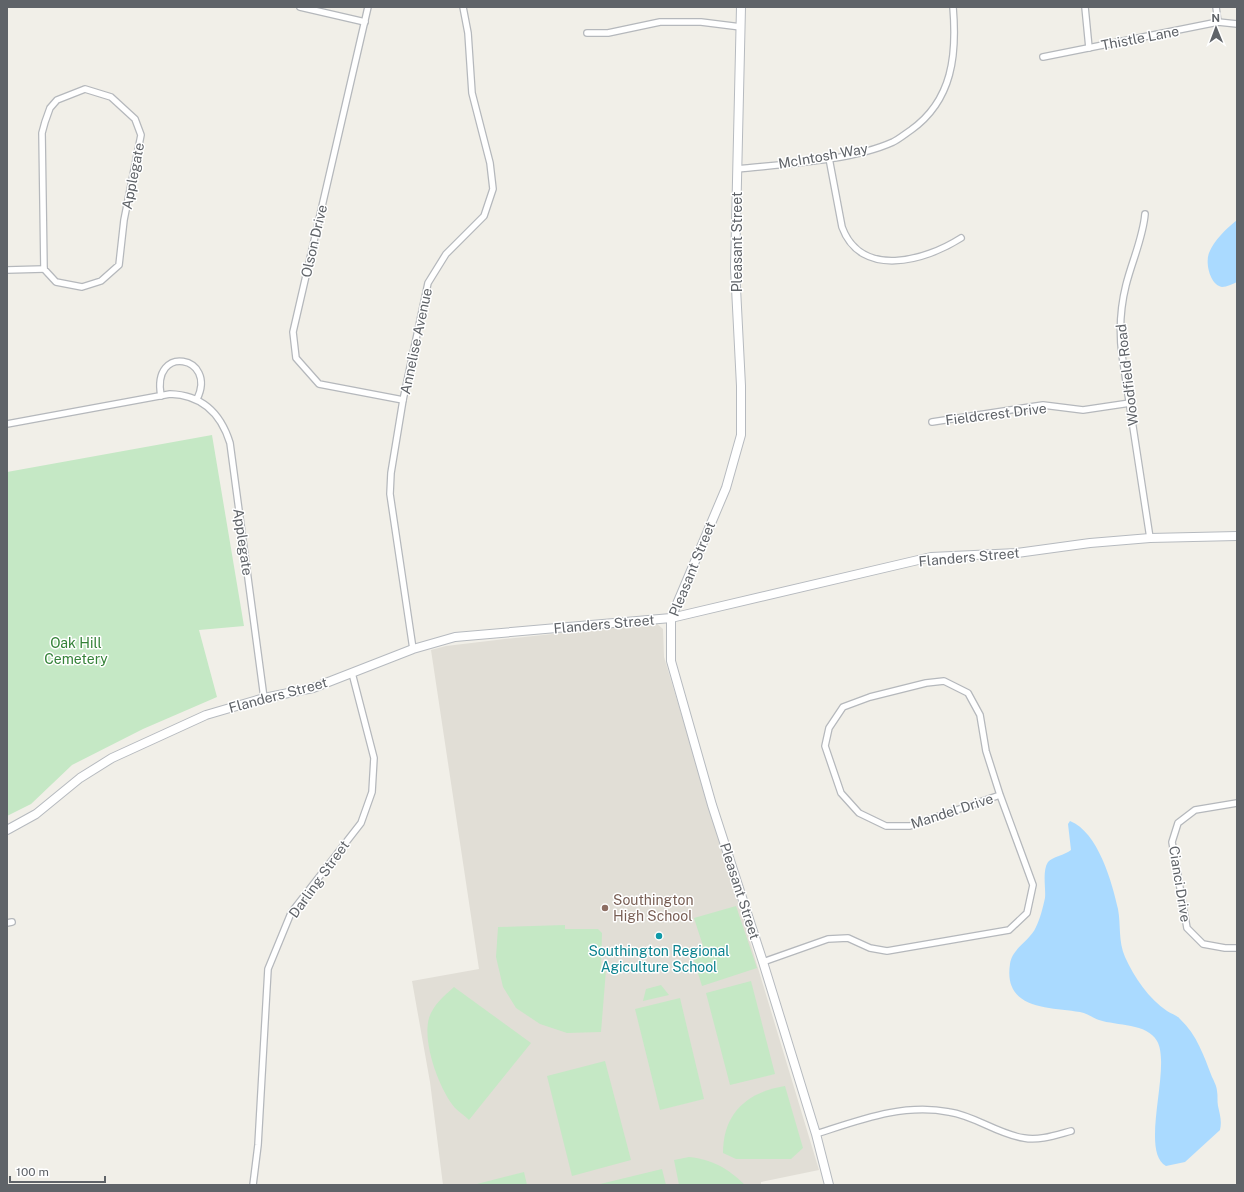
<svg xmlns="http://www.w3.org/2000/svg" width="1244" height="1192" viewBox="0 0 1244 1192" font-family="'Public Sans',sans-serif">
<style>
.education{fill:#e1ded6}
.green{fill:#c5e8c5}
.water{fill:#aadaff}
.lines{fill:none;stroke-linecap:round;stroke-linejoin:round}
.street-casing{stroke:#b5b8bc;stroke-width:8}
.secondary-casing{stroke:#b6babf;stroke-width:10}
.street{stroke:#fff;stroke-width:5.5}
.secondary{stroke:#fff;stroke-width:8}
.education-dot{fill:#8d6e63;stroke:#fff;stroke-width:1.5}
.culture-dot{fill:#0f9aa8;stroke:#fff;stroke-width:1.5}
.labels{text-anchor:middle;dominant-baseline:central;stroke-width:3;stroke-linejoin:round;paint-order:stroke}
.street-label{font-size:14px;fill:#5f6368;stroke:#fff}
.park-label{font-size:14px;fill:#348238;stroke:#fff}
.education-label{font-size:14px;fill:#785e54;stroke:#fff;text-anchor:start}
.culture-label{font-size:14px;fill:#0d838f;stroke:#fff}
</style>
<rect width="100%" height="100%" fill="#f1efe8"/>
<!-- education -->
<polygon class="education" points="656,623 663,629 664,657 819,1170 761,1182 761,1185 443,1185 430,1082 412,981 479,969 431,650 446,646 505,639"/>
<!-- green -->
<g class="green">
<polygon points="212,435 244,626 199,630 217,697 143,729 72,765 31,804 7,816 7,472"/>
<polygon points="736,906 757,968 702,986 692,954 704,949 694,918"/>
<polygon points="565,925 565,929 598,929 602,933 601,969 606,970 601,1032 567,1033 540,1024 516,1008 503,987 496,957 498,927"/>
<polygon points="751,981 775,1074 730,1085 706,993"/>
<polygon points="661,985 669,995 643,1001 646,989"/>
<path d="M454,987L531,1043L469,1120C465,1116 459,1112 455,1108C439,1089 422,1042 429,1018C433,1005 444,996 454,987Z"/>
<polygon points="680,998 704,1099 660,1110 635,1009"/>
<polygon points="605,1061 631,1160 572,1176 547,1076"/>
<path d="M785,1086L803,1148L791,1159H736L723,1153C723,1113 747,1092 785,1086Z"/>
<path d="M689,1157C714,1160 727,1168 745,1185H679L674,1160Z"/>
<polygon points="662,1169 666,1185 596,1185"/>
<polygon points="524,1172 527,1185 473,1185"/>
</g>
<!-- water -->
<g class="water">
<path d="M1237,220V282C1232,284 1227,287 1222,287C1210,285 1205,263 1209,253C1214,240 1227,228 1237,220Z"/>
<path d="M1070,821C1098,832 1112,882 1118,909C1121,925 1118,941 1125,957C1134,977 1149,999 1167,1011C1171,1014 1177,1015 1180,1019C1197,1035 1204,1056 1212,1077C1214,1081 1217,1087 1217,1091C1218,1096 1217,1101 1218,1106C1220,1115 1222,1121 1220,1130L1185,1162L1166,1166C1139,1151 1172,1067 1157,1041C1147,1023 1117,1026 1099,1020C1093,1018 1087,1013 1080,1012C1049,1007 1003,1010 1010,964C1012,948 1030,941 1036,927C1040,919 1043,907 1045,898C1046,888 1042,871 1048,862C1052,857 1065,855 1071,850L1068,824Z"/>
</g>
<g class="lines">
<defs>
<g id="street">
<polyline points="300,7 365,22"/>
<polyline points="368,7 293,332 296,358 319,384 403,400"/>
<polyline points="1085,7 1089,48"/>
<polyline points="1216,7 1218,22"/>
<polyline points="587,33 608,33 660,22 701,22 741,27"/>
<polyline points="1043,57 1218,22 1237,24"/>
<polygon points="85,89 111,97 135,119 141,135 124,220 119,265 101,281 82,287 56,282 44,269 42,133 45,122 50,108 57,100"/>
<path d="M829,158L842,227C861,279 925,261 961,238"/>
<path d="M737,169C784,164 851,161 893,142C899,139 905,134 911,130C953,100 957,54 953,7"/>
<path d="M1145,214C1143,238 1132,261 1126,285C1120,309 1119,331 1122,355L1150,538"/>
<polyline points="7,270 44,269"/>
<path d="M161,396C151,343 218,356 197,399"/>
<polyline points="932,422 1043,405 1083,410 1130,403"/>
<path d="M7,424L170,394C202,395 221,414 230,443L264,698"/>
<polyline points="413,649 390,494 391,473 403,400 428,283 446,254 484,216 493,189 490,163 472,93 468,33 463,7"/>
<polyline points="1237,803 1195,810 1178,823 1172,842 1187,928 1203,944 1225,948 1237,948"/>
<polyline points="7,923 12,922"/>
<polyline points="763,962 828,939 848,938 870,948 887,951 1009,930 1027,913 1033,885 1000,795 986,751 980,715 968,693 944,681 926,683 870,697 843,707 829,728 825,746 841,793 859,813 886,826 910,826 1000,795"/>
<path d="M816,1134C860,1120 903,1103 949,1112C976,1116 997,1134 1024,1138C1039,1141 1056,1135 1071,1131"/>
<polyline points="253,1185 258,1145 268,969 291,913 361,823 372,792 374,758 352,673"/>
</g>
<g id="secondary">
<polyline points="741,7 735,268 741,386 741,435 726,488 671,618 671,661 712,805 763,962 816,1134 829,1185"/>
<polyline points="7,830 36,814 80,778 112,758 206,715 264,698 313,688 413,649 455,637 671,618 931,557 1017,553 1090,543 1150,538 1237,536"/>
</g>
</defs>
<!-- street casing -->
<use href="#street" class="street-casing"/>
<!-- secondary casing -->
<use href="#secondary" class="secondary-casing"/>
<!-- street -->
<use href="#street" class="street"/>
<!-- secondary -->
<use href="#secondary" class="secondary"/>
</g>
<!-- markers -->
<circle class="education-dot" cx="605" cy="908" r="4"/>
<circle class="culture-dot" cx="659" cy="936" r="4"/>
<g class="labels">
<!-- street labels -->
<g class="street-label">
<text transform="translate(1140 38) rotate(-11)">Thistle Lane</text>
<text transform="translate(823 156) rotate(-10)">McIntosh Way</text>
<text transform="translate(133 176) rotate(-79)">Applegate</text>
<text transform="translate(314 241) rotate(-77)">Olson Drive</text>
<text transform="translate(737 242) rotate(-90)">Pleasant Street</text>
<text transform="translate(416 341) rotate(-78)">Annelise Avenue</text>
<text transform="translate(1127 375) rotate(-97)">Woodfield Road</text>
<text transform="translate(996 414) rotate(-7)">Fieldcrest Drive</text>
<text transform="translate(243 542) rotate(82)">Applegate</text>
<text transform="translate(969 557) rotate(-5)">Flanders Street</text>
<text transform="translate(692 569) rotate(-68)">Pleasant Street</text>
<text transform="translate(604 624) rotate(-5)">Flanders Street</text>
<text transform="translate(278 695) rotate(-15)">Flanders Street</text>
<text transform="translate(952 811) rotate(-18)">Mandel Drive</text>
<text transform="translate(319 879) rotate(-54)">Darling Street</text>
<text transform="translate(1180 884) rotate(81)">Cianci Drive</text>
<text transform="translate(740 891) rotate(72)">Pleasant Street</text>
</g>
<!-- park labels -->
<g class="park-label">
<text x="76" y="643">Oak Hill<tspan x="76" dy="16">Cemetery</tspan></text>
</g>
<!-- education labels -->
<g class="education-label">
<text x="613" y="900">Southington<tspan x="613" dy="16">High School</tspan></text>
</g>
<!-- culture labels -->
<g class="culture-label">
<text x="659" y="951">Southington Regional<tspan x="659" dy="16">Agiculture School</tspan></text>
</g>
</g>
<!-- border -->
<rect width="1244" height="1192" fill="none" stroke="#5f6368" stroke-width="16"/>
<!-- north arrow -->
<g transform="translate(1216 28) rotate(359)" stroke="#ffffff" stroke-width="3" paint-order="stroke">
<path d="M0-3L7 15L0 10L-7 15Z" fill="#5f6368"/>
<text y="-6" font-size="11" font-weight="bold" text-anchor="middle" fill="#5f6368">N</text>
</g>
<!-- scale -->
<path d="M10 1176v6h95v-6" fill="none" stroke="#5f6368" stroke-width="2"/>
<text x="16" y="1176" font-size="12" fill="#5f6368" stroke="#ffffff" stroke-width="3" paint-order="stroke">100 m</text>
</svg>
